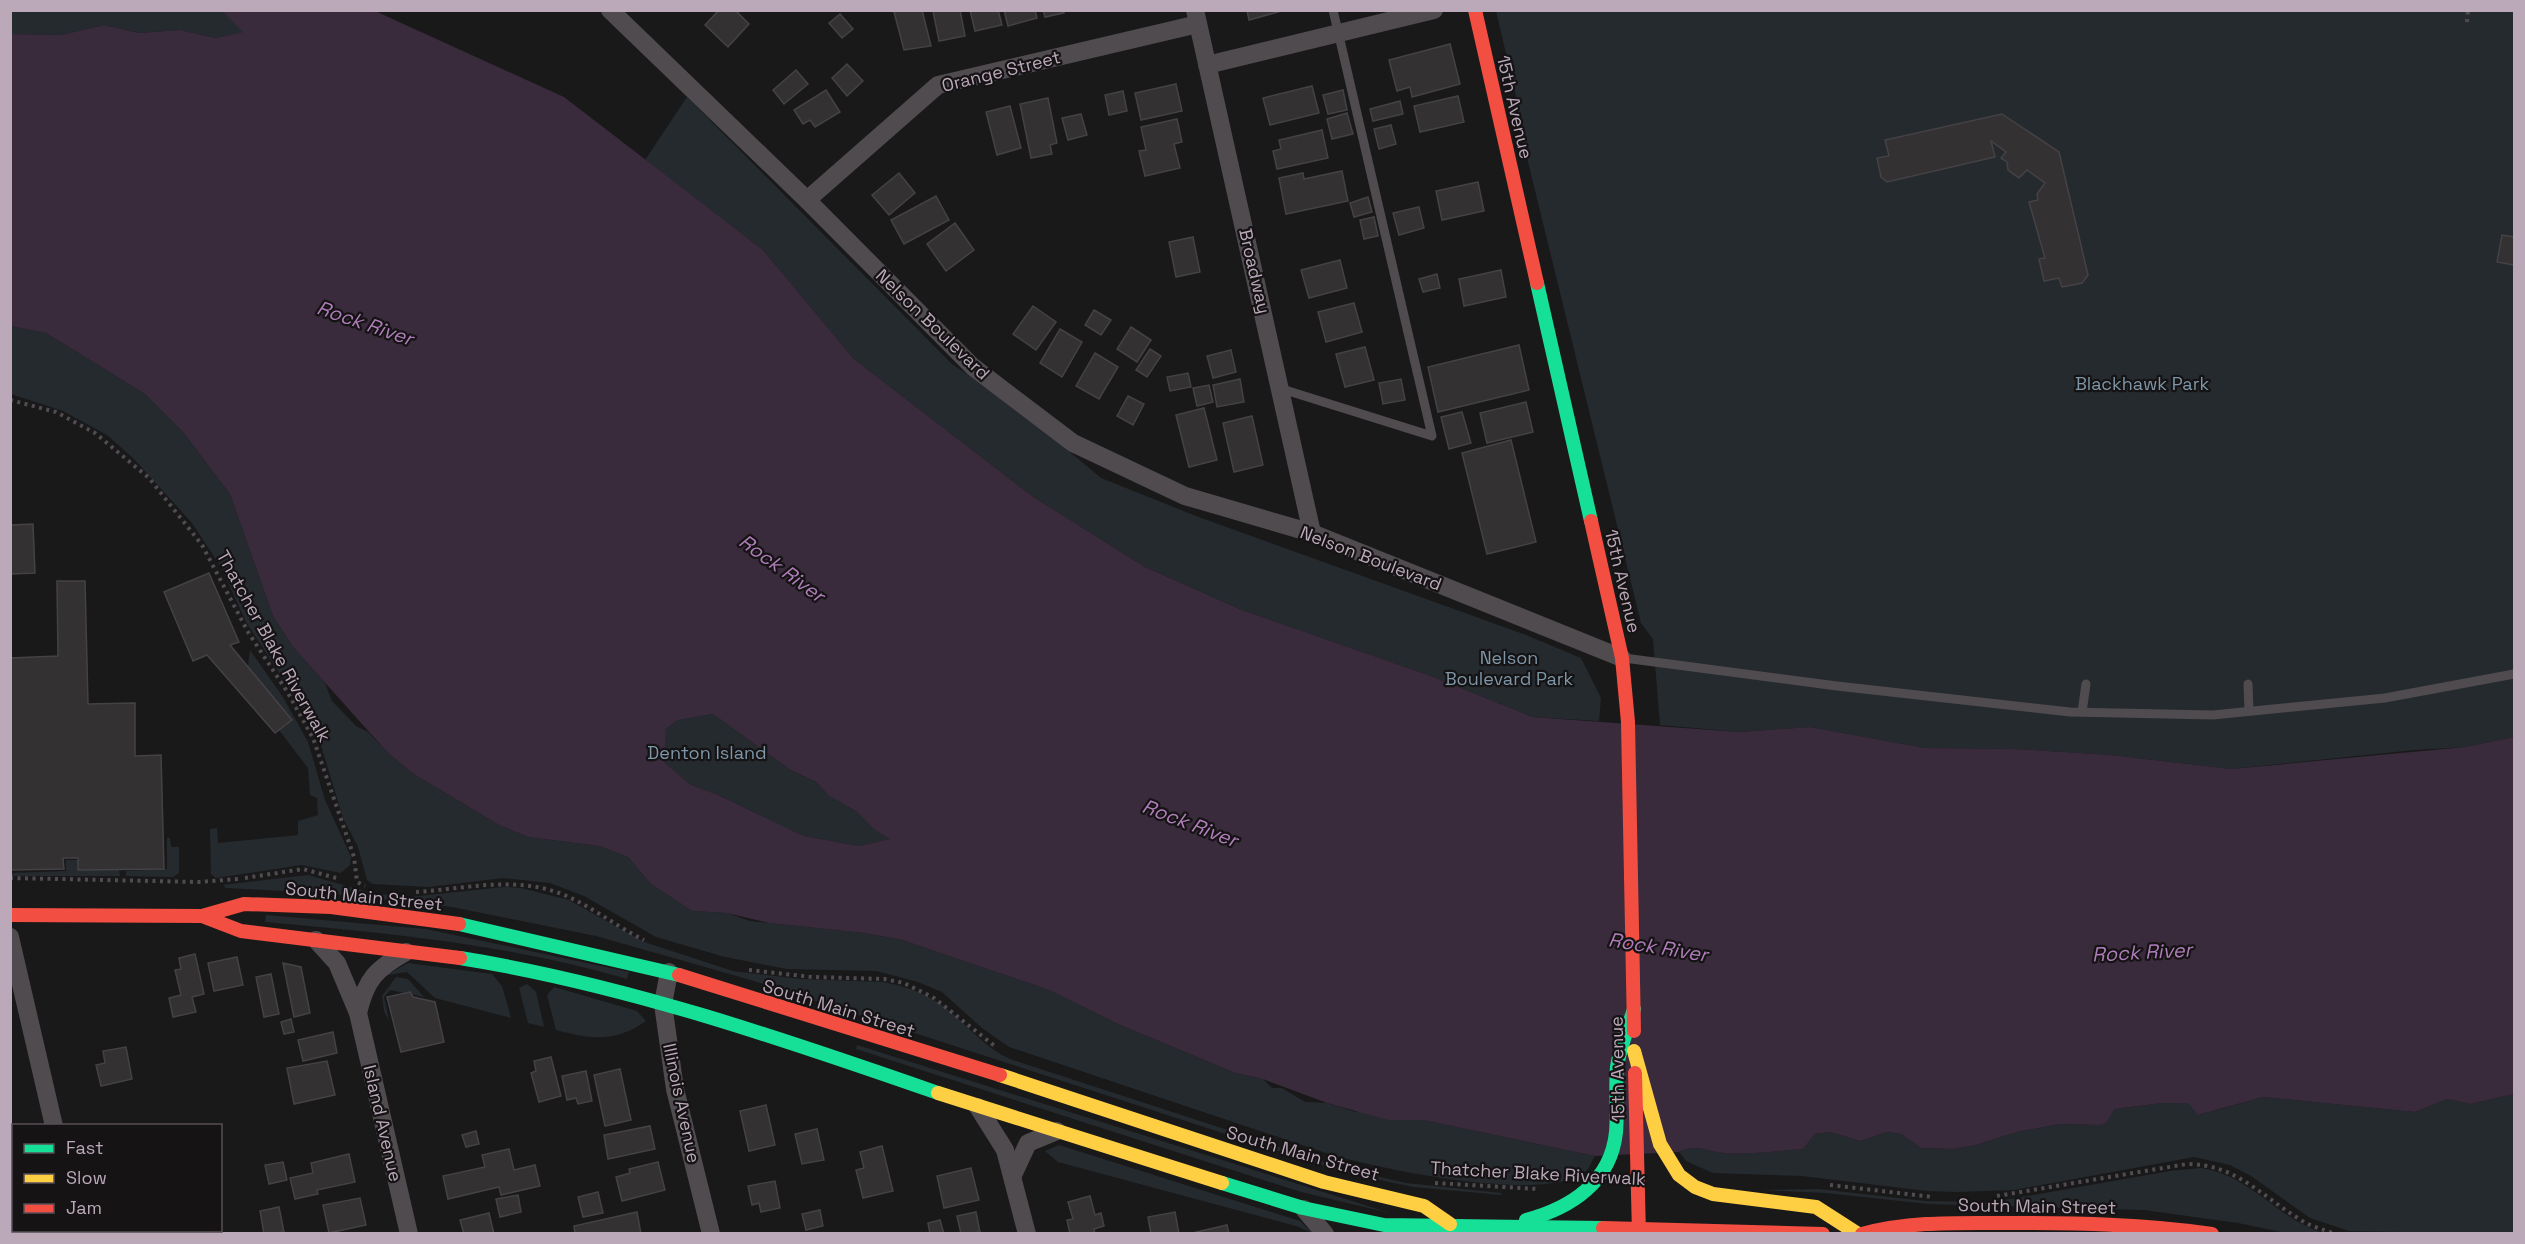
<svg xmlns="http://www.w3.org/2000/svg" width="2525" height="1244" viewBox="0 0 2525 1244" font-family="'Space Grotesk',sans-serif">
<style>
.green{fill:#252a2f}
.water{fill:#392a3c;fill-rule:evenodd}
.building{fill:#333132;stroke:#454245;stroke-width:1.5}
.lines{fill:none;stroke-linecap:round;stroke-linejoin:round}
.path{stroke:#514c50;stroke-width:4;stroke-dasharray:3 4.5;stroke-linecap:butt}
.lane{stroke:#4f4b4f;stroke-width:9}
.street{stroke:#4f4b4f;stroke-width:18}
.fast{stroke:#16e098;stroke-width:14}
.slow{stroke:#ffcf43;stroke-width:14}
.jam{stroke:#f24e42;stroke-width:14}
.labels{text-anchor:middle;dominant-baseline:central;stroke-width:4.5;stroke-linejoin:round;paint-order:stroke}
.street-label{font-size:18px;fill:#bba9ba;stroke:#151314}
.park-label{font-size:18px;fill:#7e96a8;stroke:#151314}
.water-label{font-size:20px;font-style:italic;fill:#af7db9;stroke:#151314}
</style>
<rect width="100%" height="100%" fill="#191919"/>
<!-- green -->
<g class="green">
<polygon points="11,10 222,11 244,32 216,38 180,30 139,33 104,25 61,35 11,34"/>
<polygon points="1496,11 2514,11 2514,737 2465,747 2415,750 2231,769 2111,755 2014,749 1925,748 1810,727 1739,732 1660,725 1653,639 1641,623 1517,117 1519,109"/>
<polygon points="687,97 952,364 1027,416 1101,478 1196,516 1526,635 1581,658 1601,698 1599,721 1533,717 1431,676 1242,610 1145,567 1032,496 854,359 763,250 645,160"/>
<path d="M11,326L46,333L145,394L183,432L230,494L273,616L293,647L325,683L332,701L356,726L368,732L388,753L412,773L499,825L528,837L599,846L628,857L651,884L692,911L727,913L750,921L864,933L902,940L1049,990L1118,1024L1235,1073L1263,1079L1272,1088H1282L1305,1102L1327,1103L1356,1112L1359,1108L1388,1120H1423L1595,1156C1592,1160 1590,1168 1586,1171C1547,1205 1376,1168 1329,1154L1009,1047L982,1028L942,992L918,982L876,971L787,969L725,957L656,937L584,896L550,883L503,878L429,887L373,884L367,880L358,847L343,818L316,729L246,622L221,567L192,523L134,459L107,435L63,411L11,394Z"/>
<polygon points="250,650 283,697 308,742 325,800 351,857 350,865 341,873 302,865 216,878 211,874 210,829 217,828 218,843 298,835 298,821 318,815 317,798 310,795 308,768 279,730 292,720 248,666"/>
<polygon points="713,714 789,769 816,782 829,796 856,811 875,830 891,839 859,846 804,836 716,794 691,785 665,763 666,729 678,720"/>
<polygon points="167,838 170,838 171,847 179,847 179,873 173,877 126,876 126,871 167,869"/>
<polygon points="66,860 78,860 78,870 119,870 120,876 11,876 11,873 66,871"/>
<path d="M308,875L371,893L409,897L504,887L521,888L569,900L644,942L733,971L801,979L883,982C905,986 925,993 943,1006C966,1023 983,1047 1010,1059L1353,1171L1406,1183L1501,1193L1502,1195L1413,1187L1343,1172L754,981L596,936L452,907L325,893L226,888L223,885Z"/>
<path d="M266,915L426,929L629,972L627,979C508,944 387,933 265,922Z"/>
<polygon points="408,963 492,974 502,986 511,1018 435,998 407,972 387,975"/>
<polygon points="396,977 408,979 424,997 390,990 384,997 389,1021 384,1011 382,996"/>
<polygon points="527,984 536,992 544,1027 528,1023 519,988"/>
<path d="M554,987L637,1011L646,1021C616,1043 589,1039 556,1030L547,995Z"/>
<polygon points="857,1045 1390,1213 1301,1192 856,1049"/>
<path d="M2514,1094V1234L2349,1231L2310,1218L2251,1176L2230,1165L2194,1157L2014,1190L1957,1192L1927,1191L1802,1176L1713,1173L1686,1161L1679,1152C1696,1143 1707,1152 1724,1153C1749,1155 1777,1151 1803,1149L1815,1134L1831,1132L1860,1141L1887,1132L1901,1134L1921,1148L1954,1149L1976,1145L2017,1132L2059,1124L2100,1125L2106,1122L2115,1109L2162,1103H2188L2199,1115L2263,1097L2415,1112L2447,1099L2470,1104Z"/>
<polygon points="1059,1145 1300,1221 1312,1233 1296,1226 1058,1162 1045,1151"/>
<path d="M2201,1168C2250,1175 2278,1219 2323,1233H2286L2238,1223L2144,1210L1928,1204L1826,1193L1760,1190L1819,1189L1925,1201L1993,1202L2170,1171Z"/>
</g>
<!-- water -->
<path class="water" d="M222,11H375L564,97L763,250L854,359L1032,496L1145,567L1242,610L1431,676L1533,717L1739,732L1810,727L1925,748L2014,749L2111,755L2231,769L2465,747L2514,737V1094L2470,1104L2447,1099L2415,1112L2263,1097L2198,1115L2188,1103H2162L2115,1109L2106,1123L2100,1125L2059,1124L2017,1132L1976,1145L1954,1149L1921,1148L1901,1134L1887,1132L1860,1141L1831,1132L1815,1134L1803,1149C1777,1151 1749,1155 1724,1153C1707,1152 1696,1143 1679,1152L1595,1156L1423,1120H1388L1327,1103L1263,1079L1235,1073L1118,1024L1049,990L902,940L864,933L769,923L727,913L692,911L651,884L628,857L599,846L528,837L499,825L412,773L388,753L293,647L273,616L230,494L183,432L145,394L46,333L11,326V34L61,35L104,25L139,33L180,30L216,38L243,32ZM713,714L789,769L816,782L829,796L856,811L875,830L890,839L859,846L804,836L716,794L691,785L665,763L666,729L678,720Z"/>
<!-- building -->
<g class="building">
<polygon points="719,10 735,10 749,24 728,47 705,25"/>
<polygon points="901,10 922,10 931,46 904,50 894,12"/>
<polygon points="960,10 965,36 939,41 933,11"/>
<polygon points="970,10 998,10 1002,25 975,31"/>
<polygon points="1004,10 1035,10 1037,18 1008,26"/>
<polygon points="1043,10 1063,10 1064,13 1045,17"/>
<polygon points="1247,10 1285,10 1249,20"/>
<polygon points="840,14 853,29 842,38 829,23"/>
<polygon points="1450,44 1460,84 1412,97 1410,87 1397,91 1389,60"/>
<polygon points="847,64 863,81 847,96 832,78"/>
<polygon points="796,70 808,84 784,104 773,90"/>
<polygon points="1176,84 1182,111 1141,120 1135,93"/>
<polygon points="1312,86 1319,113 1270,125 1263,98"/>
<polygon points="826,90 840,112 815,127 810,120 803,124 794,110"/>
<polygon points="1343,90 1347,110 1328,114 1323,95"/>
<polygon points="1123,91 1127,111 1109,115 1105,95"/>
<polygon points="1458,96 1464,122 1420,132 1414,106"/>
<polygon points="1048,98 1057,143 1050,145 1052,154 1031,158 1020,104"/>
<polygon points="1400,101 1403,114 1373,121 1370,109"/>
<polygon points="1010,106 1021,148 997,155 986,112"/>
<polygon points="1347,113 1353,134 1332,139 1327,119"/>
<polygon points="1081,114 1087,135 1068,140 1062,118"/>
<polygon points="2002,114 2059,152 2088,275 2082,283 2062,287 2059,278 2044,281 2039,259 2045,258 2029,202 2038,200 2037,194 2045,183 2027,170 2019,178 2008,170 2007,162 2001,158 2006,152 1991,141 1995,157 1887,182 1881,177 1877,158 1889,156 1885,140"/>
<polygon points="1177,119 1182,142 1174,144 1180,168 1145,176 1139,151 1146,150 1141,127"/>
<polygon points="1391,125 1396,144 1379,149 1374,129"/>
<polygon points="1322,130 1328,158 1277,169 1273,151 1281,149 1279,140"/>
<polygon points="1342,171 1348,201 1286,214 1279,178 1303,173 1304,179"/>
<polygon points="899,173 915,193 889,215 872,195"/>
<polygon points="1478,182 1484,211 1442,220 1436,191"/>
<polygon points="936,196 949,220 904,244 891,220"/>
<polygon points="1368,197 1372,212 1354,217 1350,203"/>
<polygon points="1419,207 1424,228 1399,235 1393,213"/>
<polygon points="1374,217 1378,236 1364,239 1360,220"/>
<polygon points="955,223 974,250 946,271 927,244"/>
<polygon points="2502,235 2514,237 2514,265 2497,262"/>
<polygon points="1193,237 1200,272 1176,277 1169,242"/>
<polygon points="1340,260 1347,288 1309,298 1301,270"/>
<polygon points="1501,270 1506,297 1464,306 1459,279"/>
<polygon points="1437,274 1440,288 1423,292 1419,279"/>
<polygon points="1354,303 1362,332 1326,342 1318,312"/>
<polygon points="1033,306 1056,322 1036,350 1013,334"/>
<polygon points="1094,310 1111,320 1101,335 1085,325"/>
<polygon points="1131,327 1151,340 1137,362 1117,349"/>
<polygon points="1060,329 1082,342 1062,377 1040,363"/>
<polygon points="1519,345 1529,390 1438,412 1428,367"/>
<polygon points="1365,347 1374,380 1345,387 1336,354"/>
<polygon points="1150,349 1161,356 1147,377 1136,370"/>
<polygon points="1231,350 1236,372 1213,378 1207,356"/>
<polygon points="1095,353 1118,367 1099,399 1076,386"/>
<polygon points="1188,373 1191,387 1170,391 1167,377"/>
<polygon points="1240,379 1244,402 1217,407 1213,385"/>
<polygon points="1401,379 1405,400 1383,404 1379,383"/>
<polygon points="1209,385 1213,402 1197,406 1193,388"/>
<polygon points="1128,396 1144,404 1133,425 1117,416"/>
<polygon points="1526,402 1533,432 1487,443 1480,413"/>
<polygon points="1204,408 1217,460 1189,467 1176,415"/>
<polygon points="1462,412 1471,443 1449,449 1441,417"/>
<polygon points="1252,416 1263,465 1234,472 1223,423"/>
<polygon points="1511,440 1536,542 1487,554 1462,453"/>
<polygon points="33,524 35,573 10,574 10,525"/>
<polygon points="209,573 239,642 230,645 292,720 275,733 207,655 193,661 164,592"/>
<polygon points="57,581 85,581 88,704 135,703 135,756 161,755 164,869 78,870 78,858 63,858 64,869 10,870 10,658 58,656"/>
<polygon points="195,954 204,994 192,997 196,1012 173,1017 169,998 181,995 175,970 181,969 179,958"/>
<polygon points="237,957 243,985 214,991 208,963"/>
<polygon points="283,963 301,967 310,1013 294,1017"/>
<polygon points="271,974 279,1014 264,1017 256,977"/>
<polygon points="410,992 413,997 435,1002 444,1042 401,1052 387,997"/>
<polygon points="291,1019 294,1032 284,1034 281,1022"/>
<polygon points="333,1032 337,1053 303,1061 298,1040"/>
<polygon points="126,1047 132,1079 101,1086 96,1065 105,1063 103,1051"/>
<polygon points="551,1057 561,1096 539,1102 531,1073 536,1071 534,1061"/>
<polygon points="327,1061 335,1095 294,1104 287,1068"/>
<polygon points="620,1069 631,1120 605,1126 594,1075"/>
<polygon points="586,1071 592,1101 578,1104 576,1098 567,1100 562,1076"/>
<polygon points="766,1105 775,1145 749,1151 740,1111"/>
<polygon points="650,1126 655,1149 608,1159 604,1135"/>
<polygon points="817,1129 824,1160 802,1164 795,1134"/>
<polygon points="476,1131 479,1144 466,1147 462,1135"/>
<polygon points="882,1146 893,1191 863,1198 856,1170 864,1168 860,1152"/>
<polygon points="509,1149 514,1170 535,1165 540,1186 501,1195 499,1187 448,1199 443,1176 485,1167 482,1155"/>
<polygon points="349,1154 355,1182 317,1190 318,1194 295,1199 290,1178 313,1173 311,1163"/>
<polygon points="283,1162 287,1180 269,1184 265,1165"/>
<polygon points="658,1162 665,1190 622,1201 616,1177 630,1173 629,1169"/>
<polygon points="971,1168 979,1200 944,1208 937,1176"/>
<polygon points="775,1181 780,1208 761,1212 759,1203 752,1205 748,1186"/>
<polygon points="598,1192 603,1213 583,1217 578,1197"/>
<polygon points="518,1195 521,1212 500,1217 496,1199"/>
<polygon points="1090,1196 1095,1215 1101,1213 1104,1226 1094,1229 1095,1234 1070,1234 1067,1220 1073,1219 1068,1202"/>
<polygon points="360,1198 366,1225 329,1233 323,1205"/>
<polygon points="279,1207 284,1232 264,1234 260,1211"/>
<polygon points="820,1210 823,1226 806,1230 802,1214"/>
<polygon points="637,1212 641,1234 575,1234 574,1226"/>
<polygon points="976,1212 980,1232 961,1234 957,1216"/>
<polygon points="1175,1212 1179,1234 1151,1234 1148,1217"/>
<polygon points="489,1213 494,1234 464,1234 460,1220"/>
<polygon points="14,1215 14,1230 30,1230 31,1234 10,1234 10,1216"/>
<polygon points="940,1220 944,1234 930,1234 928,1223"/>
<polygon points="1227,1225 1229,1234 1192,1234 1192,1233"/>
</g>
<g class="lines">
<!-- path -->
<g class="path">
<polyline points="2467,22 2468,10"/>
<polyline points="10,400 56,412 95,433 149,478 202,545 248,632 288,693 313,738 354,857 357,882 365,886"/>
<polyline points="10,878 198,882 238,879"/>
<polyline points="245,878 303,869 340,879"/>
<path d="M416,892C464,889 512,876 559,893C589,904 615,926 644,940"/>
<polyline points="749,970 812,977 884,979 904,983 934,998 996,1047"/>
<polyline points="1435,1183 1538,1189"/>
<polyline points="1830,1185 1933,1197"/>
<path d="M1997,1196L2187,1164C2236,1164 2261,1196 2301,1220C2311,1227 2323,1229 2335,1234"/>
</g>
<!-- lane -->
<g class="lane">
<polyline points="1282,389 1432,436 1333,10"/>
<polyline points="1624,658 1837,686 2070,712 2213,715 2385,698 2514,674"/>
<polyline points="2248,684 2249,711"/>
<polyline points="2082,712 2086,684"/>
</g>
<!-- street -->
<g class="street">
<polyline points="610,10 807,200 973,367 1073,443 1185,496 1312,533 1622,658"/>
<polyline points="1195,10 1312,533"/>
<polyline points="1207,65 1434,10"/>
<polyline points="807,200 938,85 1198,24"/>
<polyline points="10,937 54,1126"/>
<polyline points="316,940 337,963 358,1013 409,1234"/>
<polyline points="669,972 663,1004 675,1089 711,1234"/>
<path d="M358,1013C366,979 376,969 406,952"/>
<polyline points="978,1107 1005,1150 1027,1234"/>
<polyline points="1013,1175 1028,1143 1057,1131"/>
<polyline points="1304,1209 1325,1234"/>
<polyline points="79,1230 80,1234"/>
</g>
<!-- fast -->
<g class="fast">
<polyline points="1537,283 1591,521"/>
<polyline points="459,924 679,975"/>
<path d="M460,958C623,984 783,1039 938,1093"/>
<polyline points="1222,1183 1303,1208 1384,1225 1603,1228"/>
<path d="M1526,1220C1571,1208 1611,1182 1616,1132C1618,1111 1615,1089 1617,1067C1620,1047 1628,1028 1634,1009"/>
</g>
<!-- slow -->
<g class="slow">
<polyline points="1634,1051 1660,1144 1679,1175 1695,1187 1713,1194 1816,1207 1858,1234"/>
<polyline points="1000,1075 1324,1182 1424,1206 1450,1224"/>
<polyline points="938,1093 1222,1183"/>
</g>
<!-- jam -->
<g class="jam">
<polyline points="1475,10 1537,283"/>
<polyline points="1591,521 1622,658 1628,722 1634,1031"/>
<polyline points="10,915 202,916 244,904 331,907 459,924"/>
<polyline points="202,916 241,931 460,958"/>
<polyline points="679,975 1000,1075"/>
<polyline points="1635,1073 1639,1234"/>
<polyline points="1603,1228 1823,1234"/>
<path d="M1862,1234C1910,1221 1958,1223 2007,1223C2076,1223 2144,1224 2212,1234"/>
</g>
</g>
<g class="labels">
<!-- street labels -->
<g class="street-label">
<text transform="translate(1001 71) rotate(-14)">Orange Street</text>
<text transform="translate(1515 107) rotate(77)">15th Avenue</text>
<text transform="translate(1255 271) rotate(77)">Broadway</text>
<text transform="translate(933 324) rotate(44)">Nelson Boulevard</text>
<text transform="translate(1371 558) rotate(21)">Nelson Boulevard</text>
<text transform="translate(1623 581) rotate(77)">15th Avenue</text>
<text transform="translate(274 646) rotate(61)">Thatcher Blake Riverwalk</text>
<text transform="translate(364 896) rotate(6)">South Main Street</text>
<text transform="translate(839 1008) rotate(17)">South Main Street</text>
<text transform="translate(1617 1069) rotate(-91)">15th Avenue</text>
<text transform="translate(682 1103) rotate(78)">Illinois Avenue</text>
<text transform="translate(383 1123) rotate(77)">Island Avenue</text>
<text transform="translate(1303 1153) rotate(16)">South Main Street</text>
<text transform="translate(1538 1173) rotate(3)">Thatcher Blake Riverwalk</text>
<text transform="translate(2037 1206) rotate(1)">South Main Street</text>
</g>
<!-- park labels -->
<g class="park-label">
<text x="2142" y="383">Blackhawk Park</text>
<text x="1509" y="657">Nelson<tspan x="1509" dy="21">Boulevard Park</tspan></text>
<text x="707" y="752">Denton Island</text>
</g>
<!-- water labels -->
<g class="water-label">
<text transform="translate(365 323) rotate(19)">Rock River</text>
<text transform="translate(782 568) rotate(36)">Rock River</text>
<text transform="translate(1190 823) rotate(21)">Rock River</text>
<text transform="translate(1658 947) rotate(9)">Rock River</text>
<text transform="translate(2142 952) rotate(-3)">Rock River</text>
</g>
</g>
<!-- border -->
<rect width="2525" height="1244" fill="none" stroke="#bba9ba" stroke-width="24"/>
<!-- legend -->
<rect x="12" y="1124" width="210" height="108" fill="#151314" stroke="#574f56" stroke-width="1.5"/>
<rect x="24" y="1144" width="30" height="9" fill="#16e098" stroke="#574f56" stroke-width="1.5"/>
<text x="66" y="1154" font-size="18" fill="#bba9ba">Fast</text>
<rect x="24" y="1174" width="30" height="9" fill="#ffcf43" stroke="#574f56" stroke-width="1.5"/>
<text x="66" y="1184" font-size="18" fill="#bba9ba">Slow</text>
<rect x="24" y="1204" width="30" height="9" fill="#f24e42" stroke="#574f56" stroke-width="1.5"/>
<text x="66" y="1214" font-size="18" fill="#bba9ba">Jam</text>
</svg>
